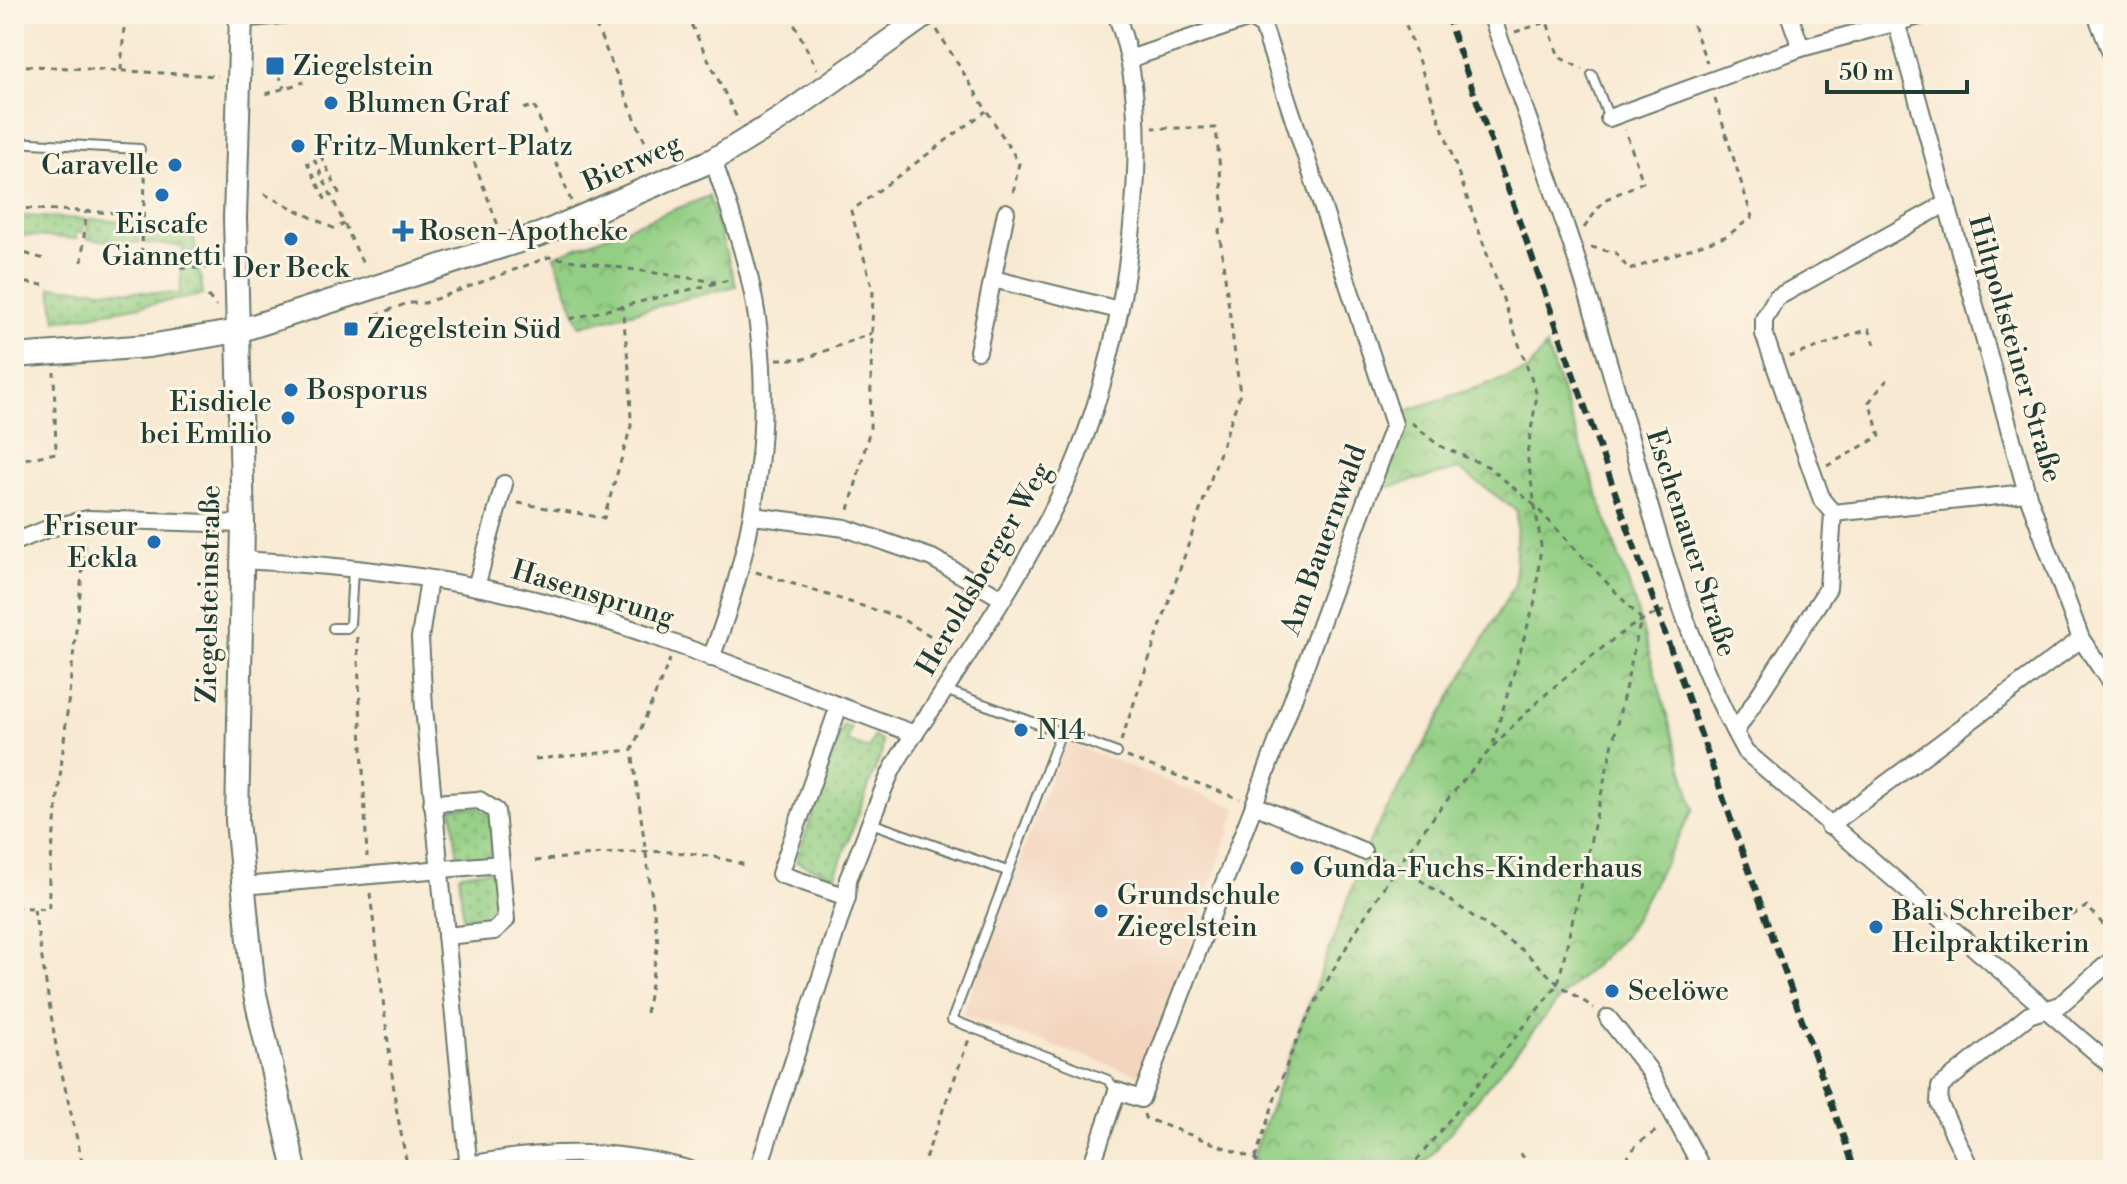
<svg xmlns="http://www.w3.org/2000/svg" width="2127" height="1184" viewBox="0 0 2127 1184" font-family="'Libre Bodoni',serif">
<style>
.built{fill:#f3d4be}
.grass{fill:url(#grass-dots);stroke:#58865c;stroke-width:2}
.park{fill:url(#park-crowns);stroke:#58865c;stroke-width:2}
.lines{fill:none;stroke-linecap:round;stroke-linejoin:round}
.lane-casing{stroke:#6b796b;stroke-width:12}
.street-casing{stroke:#6b796b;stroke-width:20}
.secondary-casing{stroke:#6b796b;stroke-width:26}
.path{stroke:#6b796b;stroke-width:3;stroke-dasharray:6 6;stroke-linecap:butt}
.lane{stroke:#fff;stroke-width:8}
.street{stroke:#fff;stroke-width:16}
.secondary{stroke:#fff;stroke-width:22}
.rail{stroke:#1f3d34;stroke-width:6;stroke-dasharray:12 6;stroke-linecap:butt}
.poi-dot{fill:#1f6fb2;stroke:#fcf5e5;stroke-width:3}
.labels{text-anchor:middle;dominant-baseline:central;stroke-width:6;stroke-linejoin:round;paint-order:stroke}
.poi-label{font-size:28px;fill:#1f3d34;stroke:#fcf5e5;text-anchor:start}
.street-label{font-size:28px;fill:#1f3d34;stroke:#fcf5e5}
</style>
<defs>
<pattern id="grass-dots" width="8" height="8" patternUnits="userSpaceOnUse" patternTransform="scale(2)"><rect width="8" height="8" fill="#92ce83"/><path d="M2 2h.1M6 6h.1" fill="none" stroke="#77a86c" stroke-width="1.8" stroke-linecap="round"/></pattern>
<pattern id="park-crowns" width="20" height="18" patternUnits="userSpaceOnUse" patternTransform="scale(2)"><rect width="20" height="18" fill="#92ce83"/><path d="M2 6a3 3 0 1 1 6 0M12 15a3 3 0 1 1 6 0" fill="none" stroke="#77a86c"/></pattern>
</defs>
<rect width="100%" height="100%" fill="#fcf5e5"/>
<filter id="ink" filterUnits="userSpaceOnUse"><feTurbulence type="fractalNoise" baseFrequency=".0125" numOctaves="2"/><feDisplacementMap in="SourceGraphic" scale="16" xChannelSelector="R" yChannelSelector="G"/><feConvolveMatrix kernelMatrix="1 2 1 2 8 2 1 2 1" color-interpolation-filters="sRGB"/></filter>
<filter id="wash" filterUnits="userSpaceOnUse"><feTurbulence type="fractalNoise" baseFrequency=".006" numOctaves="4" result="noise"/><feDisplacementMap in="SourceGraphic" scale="32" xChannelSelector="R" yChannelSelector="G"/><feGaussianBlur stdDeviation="1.8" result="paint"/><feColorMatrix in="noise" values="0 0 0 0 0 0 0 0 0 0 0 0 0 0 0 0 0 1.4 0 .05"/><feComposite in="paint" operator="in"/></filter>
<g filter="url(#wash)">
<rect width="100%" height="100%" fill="#f8e9d2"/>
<!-- built -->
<polygon class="built" points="1069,743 1237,808 1146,1077 962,1015 1060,752"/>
<!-- grass -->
<g class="grass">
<polygon points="21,216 84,219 83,233 76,232 76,239 20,235 19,248 14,248 14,222"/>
<polygon points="88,219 140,223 139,243 87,239"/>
<polygon points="145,223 192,225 203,295 56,321 51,287 180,294 183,246 144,243"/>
<polygon points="843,725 851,728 847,741 869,749 874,736 882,742 882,751 835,876 796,862"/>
<polygon points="479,807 490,817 493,848 487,859 458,861 452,808"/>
<polygon points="489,870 496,877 499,911 479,927 464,929 459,874"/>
</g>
<!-- park -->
<g class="park">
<polygon points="709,196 736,286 580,326 554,256"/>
<polygon points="1546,346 1633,597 1694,809 1625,936 1562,996 1419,1170 1247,1170 1370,840 1515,584 1517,511 1459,469 1380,489 1408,410 1527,371"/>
</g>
</g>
<g filter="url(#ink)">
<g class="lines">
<defs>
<g id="lane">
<polyline points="1592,75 1609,118"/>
<polyline points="14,142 140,149"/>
<polyline points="333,628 347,628 350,624 353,569"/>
<polyline points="945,690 1117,753"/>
<polyline points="1061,732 952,1020 1108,1080 1117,1091"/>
<polyline points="871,823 1007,871"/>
</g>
<g id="street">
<path d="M1491,14C1531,129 1574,242 1607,358C1647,492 1676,628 1745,751L2113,1067"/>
<polyline points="1789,14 1801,48"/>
<polyline points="1894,14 2027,493 2081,639 2113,686"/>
<polyline points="2096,14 2113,58"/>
<polyline points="241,19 290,14"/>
<polyline points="1609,118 1801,48 1927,14"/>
<polyline points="993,279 1119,310"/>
<polyline points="978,351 1006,212"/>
<polyline points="1833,513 2027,493"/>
<polyline points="753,516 845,528 932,558 1000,597"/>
<polyline points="14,542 50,528 88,519 243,524"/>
<path d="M242,560C343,565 445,576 543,602C670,636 792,690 915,734"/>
<polyline points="429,579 420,638 424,708 469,1170"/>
<polyline points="476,587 504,484"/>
<path d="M711,658C757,538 779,403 749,276C740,237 726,198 713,160"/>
<polyline points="839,706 780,874 847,897"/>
<polyline points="1735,732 1828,588 1833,513 1822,500 1764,334 1764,319 1776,298 1947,203"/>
<polyline points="432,803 479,800 496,811 506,920 494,931 446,936"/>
<polyline points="1254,805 1363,851"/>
<polyline points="1829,826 2081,639"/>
<polyline points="241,886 501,864"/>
<polyline points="1608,1018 1649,1070 1703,1170"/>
<path d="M447,1170C529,1150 610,1146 691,1170"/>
<path d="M758,1170L847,897L848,879C863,844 875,807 891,772C905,744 927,718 944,691C986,626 1031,558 1064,487C1104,401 1126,300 1134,206C1139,143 1139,74 1116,14"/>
<polyline points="1090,1170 1117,1091 1141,1099 1254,805 1394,424 1263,26 1250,18 1129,59"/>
<polyline points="1971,1170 1939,1103 1940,1087 2029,1015 2060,1005 2113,959"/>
</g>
<g id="secondary">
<polyline points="241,14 235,218 243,524 237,821 254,990 295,1170"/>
<polyline points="14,356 149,346 238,331 541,234 713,160 780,119 927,14"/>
</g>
</defs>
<!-- lane casing -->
<use href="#lane" class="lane-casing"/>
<!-- street casing -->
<use href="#street" class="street-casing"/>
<!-- secondary casing -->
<use href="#secondary" class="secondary-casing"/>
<!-- path -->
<g class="path">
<polyline points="86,14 125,16"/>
<polyline points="591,14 654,163"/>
<polyline points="686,14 739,122"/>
<polyline points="789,14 817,69"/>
<polyline points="1402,14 1537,395 1527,454 1541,545 1535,601 1493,743"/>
<polyline points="1545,14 1547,22"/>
<polyline points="1689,14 1707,63"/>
<polyline points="937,30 1019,163 1012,198"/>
<polyline points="1515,32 1547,22 1559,57 1582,69"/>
<polyline points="14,65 218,76"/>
<polyline points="121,70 125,14"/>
<polyline points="279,74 284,88"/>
<polyline points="266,94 304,82"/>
<polyline points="524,109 534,105 571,201"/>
<polyline points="470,151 499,228"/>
<polyline points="321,156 341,197"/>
<polyline points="314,159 364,266"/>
<polyline points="307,162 327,203"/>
<polyline points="264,194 333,228 344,224"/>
<polyline points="14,208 143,214"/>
<polyline points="1584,228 1604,200 1643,182 1625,130"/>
<polyline points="1591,247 1616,253 1629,270 1727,236 1752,217 1714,96"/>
<polyline points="14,250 44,259"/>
<polyline points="82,262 86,211"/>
<polyline points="141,266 146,160"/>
<polyline points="181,268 206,268"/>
<polyline points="14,281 43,285"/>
<polyline points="208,296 216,306"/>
<polyline points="376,315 408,303 425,303 549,257 716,282"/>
<polyline points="570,319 733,279"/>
<polyline points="1789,357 1869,329 1875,344"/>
<polyline points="777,359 804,359 872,333"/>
<polyline points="1412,423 1438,445 1489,467 1534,505 1641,619"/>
<polyline points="14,461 56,453 54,372"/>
<polyline points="1827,466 1880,436 1869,402 1887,380"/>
<polyline points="518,503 604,518 631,426 630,378 622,305"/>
<polyline points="849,510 870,429 872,333 873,290 851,211 986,111"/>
<polyline points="756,572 900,618 953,649"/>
<polyline points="357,637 367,857"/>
<polyline points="1121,741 1240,394 1219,230 1225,222 1216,128 1153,128"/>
<polyline points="1127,757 1240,799"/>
<polyline points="535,759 632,750"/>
<polyline points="1378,857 1400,866 1525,952 1558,984 1594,1008"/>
<path d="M535,861C609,854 673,842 745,865"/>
<polyline points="370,893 396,1107 408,1170"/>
<polyline points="14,907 49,909 49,879 86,538"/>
<polyline points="34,909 57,1052 84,1170"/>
<polyline points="2062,922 2087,906 2113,936"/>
<polyline points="646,1013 658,943 632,750 670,659"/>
<polyline points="1144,1114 1145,1118 1255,1159 1263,1170"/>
<polyline points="1520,1153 1535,1170"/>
<polyline points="921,1170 969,1039"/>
<path d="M1251,1170C1268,1123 1281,1072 1303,1027C1371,891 1471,748 1592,656C1615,638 1636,620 1664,611"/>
<polyline points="1409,1170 1558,984 1641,619"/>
<polyline points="1619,1170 1637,1144 1660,1128"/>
</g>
<!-- lane -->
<use href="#lane" class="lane"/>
<!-- street -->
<use href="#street" class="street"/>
<!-- secondary -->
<use href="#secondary" class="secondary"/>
<!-- rail -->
<polyline class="rail" points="1446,14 1855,1170"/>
</g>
</g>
<!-- markers -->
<g class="poi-dot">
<rect x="265" y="56" width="20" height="20" rx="4"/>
<circle cx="331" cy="103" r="8"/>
<circle cx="298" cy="146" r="8"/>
<circle cx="175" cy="165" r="8"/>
<circle cx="162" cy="195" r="8"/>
<path d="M399 219h8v8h8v8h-8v8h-8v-8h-8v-8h8z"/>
<circle cx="291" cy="239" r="8"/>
<rect x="343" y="321" width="16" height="16" rx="4"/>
<circle cx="291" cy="390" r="8"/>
<circle cx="288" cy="418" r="8"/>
<circle cx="154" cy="542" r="8"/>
<circle cx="1021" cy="730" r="8"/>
<circle cx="1297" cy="868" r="8"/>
<circle cx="1101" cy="911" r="8"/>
<circle cx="1876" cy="927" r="8"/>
<circle cx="1612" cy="991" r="8"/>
</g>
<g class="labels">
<!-- poi labels -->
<g class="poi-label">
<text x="293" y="66">Ziegelstein</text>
<text x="347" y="103">Blumen Graf</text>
<text x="314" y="146">Fritz-Munkert-Platz</text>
<text x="159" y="165" text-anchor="end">Caravelle</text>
<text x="162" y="224" text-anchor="middle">Eiscafe<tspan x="162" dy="32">Giannetti</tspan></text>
<text x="419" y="231">Rosen-Apotheke</text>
<text x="291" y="268" text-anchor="middle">Der Beck</text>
<text x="367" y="329">Ziegelstein Süd</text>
<text x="307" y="390">Bosporus</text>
<text x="272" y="402" text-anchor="end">Eisdiele<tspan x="272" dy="32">bei Emilio</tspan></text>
<text x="138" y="526" text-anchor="end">Friseur<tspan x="138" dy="32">Eckla</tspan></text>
<text x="1037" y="730">N14</text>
<text x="1313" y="868">Gunda-Fuchs-Kinderhaus</text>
<text x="1117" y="895">Grundschule<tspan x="1117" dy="32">Ziegelstein</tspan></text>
<text x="1892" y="911">Bali Schreiber<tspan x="1892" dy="32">Heilpraktikerin</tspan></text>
<text x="1628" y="991">Seelöwe</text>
</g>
<!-- street labels -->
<g class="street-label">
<text transform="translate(632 163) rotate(-24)">Bierweg</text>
<text transform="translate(2015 349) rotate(74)">Hiltpoltsteiner Straße</text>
<text transform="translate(1324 540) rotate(-70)">Am Bauernwald</text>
<text transform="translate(1691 543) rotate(72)">Eschenauer Straße</text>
<text transform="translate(984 569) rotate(-60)">Heroldsberger Weg</text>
<text transform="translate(209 594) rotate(-89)">Ziegelsteinstraße</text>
<text transform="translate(593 594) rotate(17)">Hasensprung</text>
</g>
</g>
<!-- margin -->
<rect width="2127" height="1184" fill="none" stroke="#fcf5e5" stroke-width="48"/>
<!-- scale -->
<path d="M1827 80v12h140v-12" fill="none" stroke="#1f3d34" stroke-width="4"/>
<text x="1839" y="80" font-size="24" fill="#1f3d34" stroke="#fcf5e5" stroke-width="6" paint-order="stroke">50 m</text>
</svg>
